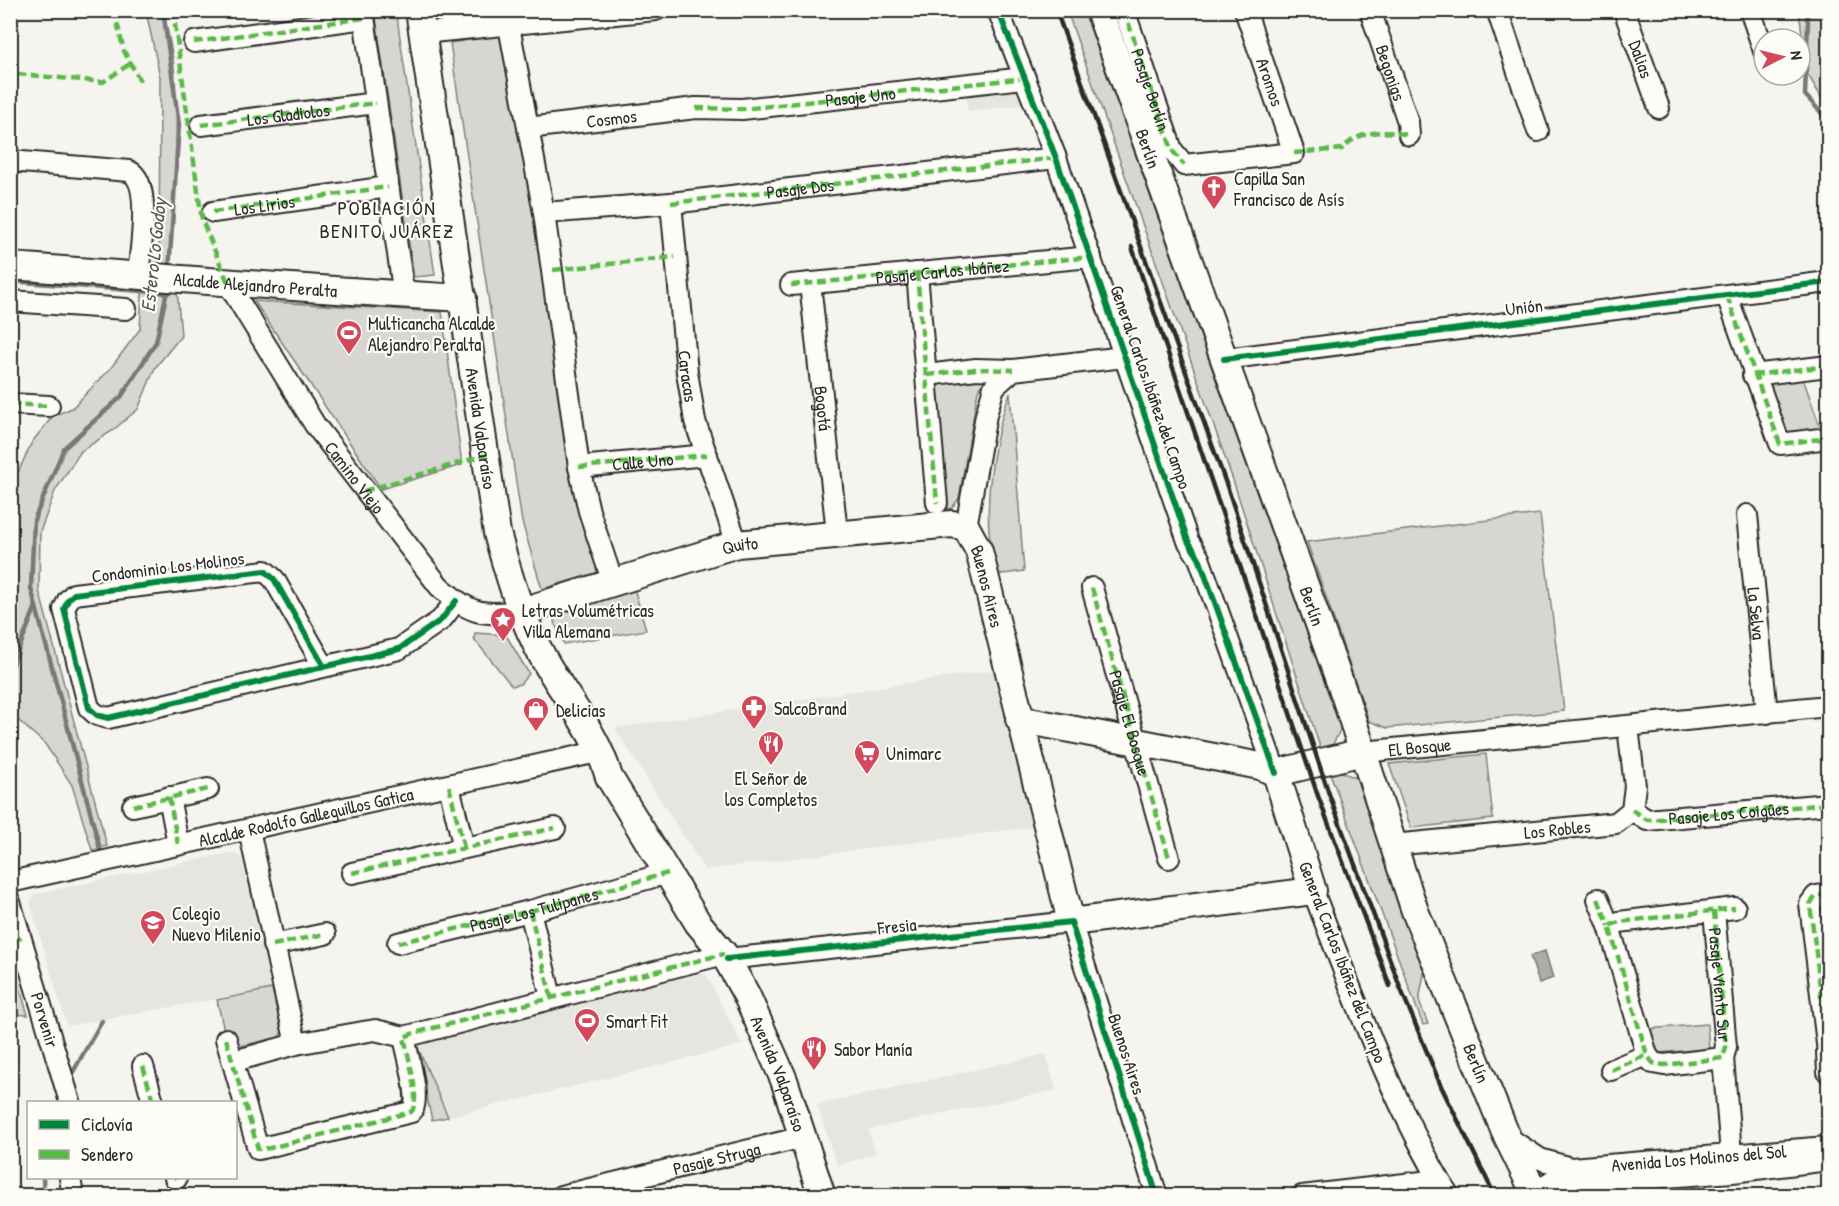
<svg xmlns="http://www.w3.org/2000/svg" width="1839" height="1206" viewBox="0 0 1839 1206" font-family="'Patrick Hand',sans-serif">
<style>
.built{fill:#e6e5e0}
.green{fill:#d7d6d2;stroke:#81807e;stroke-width:1.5}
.water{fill:#adaca9;stroke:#797877;stroke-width:1.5}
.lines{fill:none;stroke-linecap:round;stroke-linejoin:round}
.stream{stroke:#797877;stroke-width:4.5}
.minor-casing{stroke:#2b2b2b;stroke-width:24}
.major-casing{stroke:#2b2b2b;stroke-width:30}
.minor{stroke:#fdfcf7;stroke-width:20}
.major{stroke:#fdfcf7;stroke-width:26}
.rail{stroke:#2b2b2b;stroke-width:4.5}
.quiet{stroke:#58b947;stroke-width:4.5;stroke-dasharray:9 4.5;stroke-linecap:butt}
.cycleway-casing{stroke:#fdfcf7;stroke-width:10}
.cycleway{stroke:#00873e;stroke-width:6}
.labels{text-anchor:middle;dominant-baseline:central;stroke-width:4.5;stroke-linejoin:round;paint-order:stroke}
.street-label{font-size:18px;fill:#2b2b2b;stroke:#fdfcf7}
.poi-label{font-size:18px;fill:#2b2b2b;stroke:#fdfcf7;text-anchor:start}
.neighbourhood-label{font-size:20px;letter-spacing:1.5px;fill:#2b2b2b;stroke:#fdfcf7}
.water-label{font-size:20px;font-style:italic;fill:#585857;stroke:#fdfcf7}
</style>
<rect width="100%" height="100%" fill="#f5f4ef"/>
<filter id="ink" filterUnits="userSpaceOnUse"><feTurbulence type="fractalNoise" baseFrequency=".0167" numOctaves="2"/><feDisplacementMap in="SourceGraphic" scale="12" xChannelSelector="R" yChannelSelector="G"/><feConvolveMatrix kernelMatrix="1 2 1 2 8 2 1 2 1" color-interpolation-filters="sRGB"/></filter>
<g filter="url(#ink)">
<!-- built -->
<g class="built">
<polygon points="1018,85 1025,105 968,111 966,90"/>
<polygon points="993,670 1032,827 705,870 615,728"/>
<polygon points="234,852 242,858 272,989 67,1026 30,903 34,894"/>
<polygon points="697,968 707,976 742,1045 448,1117 418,1048 424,1036"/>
<polygon points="1046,1054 1056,1090 868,1130 876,1153 837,1166 817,1105"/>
</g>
<!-- green -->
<g class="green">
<path d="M146,11H163C168,33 174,56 175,78C180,148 169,218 171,289H177L181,336L155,368L138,409L112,431L81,451L55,491L40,532L39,590L107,846L92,850L72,785L45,744L18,720L11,697L10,490L32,442L53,416L72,408L110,369L140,329L142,292L159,290L160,77Z"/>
<polygon points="375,11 396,11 435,275 414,277"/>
<polygon points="1067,11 1084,11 1341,728 1332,746 1321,750 1233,480"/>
<polygon points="1799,11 1820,11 1828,60 1828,109 1807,73"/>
<polygon points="502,35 549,300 572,482 599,572 542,589 522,522 450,43"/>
<polygon points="254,301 442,312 462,465 381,489"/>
<polygon points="1801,373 1822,432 1780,437 1759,379"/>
<polygon points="989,376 978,390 959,498 952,508 941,510 935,378"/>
<path d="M1010,393L1024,571L997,575C994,560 990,545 989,530C986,489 995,431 1010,393Z"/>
<polygon points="1540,514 1564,711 1387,728 1369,721 1307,542"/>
<polygon points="634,588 646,630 564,644 554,622 557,615"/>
<polygon points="475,633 506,635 529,674 520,684 512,686 474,639"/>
<polygon points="1486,754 1493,819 1411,828 1389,764"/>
<polygon points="1338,771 1357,778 1425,968 1419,1001 1428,1024 1423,1025 1330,773"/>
<polygon points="11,959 28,1015 11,1014"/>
<polygon points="272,989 282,1032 279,1037 232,1048 225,1035 217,1000"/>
<polygon points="1707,1024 1709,1049 1657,1053 1648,1029"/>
<polygon points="418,1048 448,1117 432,1120 416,1051"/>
</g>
<!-- water -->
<polygon class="water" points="1545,951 1553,978 1539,983 1530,956"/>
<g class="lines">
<!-- stream -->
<g class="stream">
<polyline points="163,10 179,125 169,271"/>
<polyline points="1806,10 1808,22 1805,95 1828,120"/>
<polyline points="10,281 168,293"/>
<polyline points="10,671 36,606"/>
<polyline points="100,849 31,588 34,520 64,448 121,397 156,342 168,286"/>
<polyline points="69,1079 102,1021"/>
<polyline points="43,1178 44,1196"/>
</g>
<defs>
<g id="minor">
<polyline points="363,10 404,296"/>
<polyline points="506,10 544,213 579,467 589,511 613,583"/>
<polyline points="998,10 1056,158 1188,541 1199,558 1276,773"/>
<path id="s1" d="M1124,10L1172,150L1184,165L1294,153L1245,10"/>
<path id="s2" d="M1370,10L1408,122L1409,135"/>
<polyline points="1497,10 1538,131"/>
<path id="s3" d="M1624,10L1659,108"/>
<polyline points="1750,10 1764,51"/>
<polyline points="422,33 656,10"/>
<polyline points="194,42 364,18"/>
<path id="s4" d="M201,125L376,103"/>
<path id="s5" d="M528,128L696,108L742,109L1025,78"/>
<path d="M10,161L129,171C153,182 140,252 138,275"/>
<path id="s6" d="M671,203L687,372L695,421L737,544"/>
<polyline points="213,212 388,187"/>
<polyline points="544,213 671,203 1056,158"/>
<polyline points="917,273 937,503"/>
<path id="s7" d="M810,283L837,533"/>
<path id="s8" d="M229,285L315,425L439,586C470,614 480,616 522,611"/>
<polyline points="791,285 1091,257"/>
<polyline points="1727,296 1780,444 1828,438"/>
<polyline points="10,301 126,309"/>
<polyline points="1224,359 1828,282"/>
<polyline points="927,375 976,369 1013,370"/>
<polyline points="1753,375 1828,366"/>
<polyline points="10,404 49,406"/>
<path id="s9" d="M579,467L707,455"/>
<path id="s10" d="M1747,515L1767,713"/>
<polyline points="966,527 986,415 994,387 1013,370 1124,357"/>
<polyline points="1092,588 1169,858"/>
<polyline points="323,665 274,579 265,571 74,594 68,600 64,609 89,708 97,715 108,718 399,649 441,620 456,601"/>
<path id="s11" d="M1363,752L1828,706"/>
<polyline points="449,786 464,848"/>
<polyline points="169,797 178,844"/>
<polyline points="133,806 208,789"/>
<polyline points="1632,810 1647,820 1828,804"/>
<polyline points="249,830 296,1044"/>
<path id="s12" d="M1393,845L1616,823L1632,810L1635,786L1628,727"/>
<polyline points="352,873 555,828"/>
<path id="s13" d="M10,882L602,751"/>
<path d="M1313,891C1353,994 1391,1101 1449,1196"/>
<polyline points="1828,894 1816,896 1810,904 1828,1052"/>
<polyline points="1598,899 1609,926"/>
<path id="s14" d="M10,902L70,1102"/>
<polyline points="530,911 551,997"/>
<polyline points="1714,911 1726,1047 1723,1058 1664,1065 1653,1063 1647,1055 1609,926 1619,922 1735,908"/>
<path id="s15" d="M398,943L530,911L668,873"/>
<polyline points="273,945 325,934"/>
<polyline points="727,959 1071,922 1157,1196"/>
<polyline points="404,1037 724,954"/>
<path d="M226,1039L258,1149L411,1112C422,1102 407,1053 404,1037"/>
<polyline points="1827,1052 1828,1072"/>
<polyline points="1723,1058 1732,1166"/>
<polyline points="234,1061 296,1044 363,1032 375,1030 404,1037"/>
<polyline points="143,1066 153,1102"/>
<polyline points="1611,1070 1647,1055"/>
<polyline points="1507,1137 1540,1159 1571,1168 1578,1176"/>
<polyline points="70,1178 73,1196"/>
<polyline points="175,1178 176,1179"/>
<path id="s16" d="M1534,1191L1563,1175L1571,1168L1828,1147"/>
<path id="s17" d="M561,1196L803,1137"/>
<polyline points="1302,1196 1439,1180"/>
<polyline points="1563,1196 1586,1183 1732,1172 1828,1160"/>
</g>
<g id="major">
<path id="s18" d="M419,10L497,533C509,577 522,621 545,661C567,700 597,734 609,777L698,923L724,954L747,996L784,1080L822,1196"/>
<path id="s19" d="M1099,10L1343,691L1415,911L1507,1137L1536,1196"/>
<path id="s20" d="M10,266C162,277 312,290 463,298"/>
<path id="s21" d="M522,611L737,544L952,524L966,527L979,551L1071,922L1313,891L1276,773"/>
<polyline points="1019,719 1260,766 1276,773 1363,752"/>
</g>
</defs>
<!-- minor casing -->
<use href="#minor" class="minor-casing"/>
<!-- major casing -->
<use href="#major" class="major-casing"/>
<!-- minor -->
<use href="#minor" class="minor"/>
<!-- major -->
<use href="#major" class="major"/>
<!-- rail -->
<g class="rail">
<polyline points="1056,10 1229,492 1329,794 1400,987 1441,1086 1495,1196"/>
<polyline points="1132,247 1318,796 1390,986"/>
</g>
<!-- quiet -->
<g class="quiet">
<polyline points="114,10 124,51 140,81"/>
<polyline points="173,10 202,220 229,285"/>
<polyline points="1124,10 1172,150 1184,165"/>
<polyline points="194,42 364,18"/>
<polyline points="10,63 17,74 103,82 131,63"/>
<path id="s22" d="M696,108L742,109L1025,78"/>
<polyline points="201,125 376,103"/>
<path d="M1294,153L1342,149C1359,130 1384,130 1409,135"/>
<path id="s23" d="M671,203L1056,158"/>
<path id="s24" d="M213,212L388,187"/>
<polyline points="553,270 675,257"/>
<polyline points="917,273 937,503"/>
<path id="s25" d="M791,285L1091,257"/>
<polyline points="1727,296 1780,444 1828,438"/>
<polyline points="927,375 976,369 1013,370"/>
<polyline points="1753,375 1828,366"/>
<polyline points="10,404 49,406"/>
<polyline points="579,467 707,455"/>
<polyline points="364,491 486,455"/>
<path id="s26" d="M1092,588L1169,858"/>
<polyline points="449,786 464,848"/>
<polyline points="169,797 178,844"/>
<polyline points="133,806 208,789"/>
<path id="s27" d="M1632,810L1647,820L1828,804"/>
<polyline points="352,873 555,828"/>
<polyline points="1828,894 1816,896 1810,904 1828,1052"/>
<polyline points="1598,899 1609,926"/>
<polyline points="530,911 551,997"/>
<path id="s28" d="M1714,911L1726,1047L1723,1058L1664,1065L1653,1063L1647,1055L1609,926L1619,922L1735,908"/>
<polyline points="398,943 530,911 668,873"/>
<polyline points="273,945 325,934"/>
<polyline points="10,950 21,937"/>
<path d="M226,1039L258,1149L270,1148L411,1112C422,1102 407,1053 404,1037L414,1033L724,954"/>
<polyline points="143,1066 153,1102"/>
<polyline points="1611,1070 1647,1055"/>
<polyline points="175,1178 176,1179"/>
<polyline points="1369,1188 1372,1196"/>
</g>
<defs>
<g id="cycleway">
<polyline points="998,10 1056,158 1188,541 1199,558 1276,773"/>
<polyline points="1224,359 1828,282"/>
<polyline points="323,665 274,579 265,571 74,594 68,600 64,609 89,708 97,715 108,718 399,649 441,620 456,601"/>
<polyline points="727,959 1071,922 1157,1196"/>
</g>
</defs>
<!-- cycleway casing -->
<use href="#cycleway" class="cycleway-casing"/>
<!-- cycleway -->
<use href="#cycleway" class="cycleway"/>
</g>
</g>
<!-- icons -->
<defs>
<symbol id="church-pin" viewBox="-11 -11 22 30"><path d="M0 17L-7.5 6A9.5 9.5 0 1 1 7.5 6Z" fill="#d1495b" stroke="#fdfcf7"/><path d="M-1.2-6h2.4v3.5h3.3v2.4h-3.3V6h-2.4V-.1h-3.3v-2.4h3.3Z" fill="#fff"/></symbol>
<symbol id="stadium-pin" viewBox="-11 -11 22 30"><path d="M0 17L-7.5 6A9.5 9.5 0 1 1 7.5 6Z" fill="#d1495b" stroke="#fdfcf7"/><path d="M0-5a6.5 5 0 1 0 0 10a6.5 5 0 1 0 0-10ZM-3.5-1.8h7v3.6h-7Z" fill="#fff"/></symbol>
<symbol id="sight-pin" viewBox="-11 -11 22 30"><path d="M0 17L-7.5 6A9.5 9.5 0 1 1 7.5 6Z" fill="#d1495b" stroke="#fdfcf7"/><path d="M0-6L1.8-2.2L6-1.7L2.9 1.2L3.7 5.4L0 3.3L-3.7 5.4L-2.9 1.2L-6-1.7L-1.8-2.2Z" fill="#fff"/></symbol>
<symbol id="pharmacy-pin" viewBox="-11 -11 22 30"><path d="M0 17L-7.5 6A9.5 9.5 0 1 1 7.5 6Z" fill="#d1495b" stroke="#fdfcf7"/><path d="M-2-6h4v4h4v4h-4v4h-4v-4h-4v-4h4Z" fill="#fff"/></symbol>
<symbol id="shop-pin" viewBox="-11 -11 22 30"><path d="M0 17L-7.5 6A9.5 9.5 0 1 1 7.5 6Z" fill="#d1495b" stroke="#fdfcf7"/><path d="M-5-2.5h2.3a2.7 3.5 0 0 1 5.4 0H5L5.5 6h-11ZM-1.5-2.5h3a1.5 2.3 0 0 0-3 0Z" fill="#fff"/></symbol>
<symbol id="restaurant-pin" viewBox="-11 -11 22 30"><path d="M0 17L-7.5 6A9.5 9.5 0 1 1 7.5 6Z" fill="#d1495b" stroke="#fdfcf7"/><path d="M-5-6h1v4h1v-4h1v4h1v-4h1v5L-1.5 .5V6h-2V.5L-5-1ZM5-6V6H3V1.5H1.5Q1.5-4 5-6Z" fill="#fff"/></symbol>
<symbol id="supermarket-pin" viewBox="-11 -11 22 30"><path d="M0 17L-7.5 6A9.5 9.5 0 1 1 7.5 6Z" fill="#d1495b" stroke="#fdfcf7"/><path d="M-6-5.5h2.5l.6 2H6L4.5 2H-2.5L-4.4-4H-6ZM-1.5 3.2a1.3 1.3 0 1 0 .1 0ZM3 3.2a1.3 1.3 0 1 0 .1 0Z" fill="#fff"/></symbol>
<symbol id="school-pin" viewBox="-11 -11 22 30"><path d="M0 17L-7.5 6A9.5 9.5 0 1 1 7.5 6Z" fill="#d1495b" stroke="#fdfcf7"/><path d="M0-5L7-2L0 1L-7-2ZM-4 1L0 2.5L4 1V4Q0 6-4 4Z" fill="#fff"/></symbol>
</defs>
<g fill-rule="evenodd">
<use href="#church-pin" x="1199" y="173" width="30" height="40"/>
<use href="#stadium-pin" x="334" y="318" width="30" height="40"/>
<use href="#sight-pin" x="488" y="605" width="30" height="40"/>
<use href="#pharmacy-pin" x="739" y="693" width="30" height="40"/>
<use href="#shop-pin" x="521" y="695" width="30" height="40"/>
<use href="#restaurant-pin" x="756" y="729" width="30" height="40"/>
<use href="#supermarket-pin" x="852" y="738" width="30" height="40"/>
<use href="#school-pin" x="138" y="908" width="30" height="40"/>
<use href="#stadium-pin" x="572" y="1006" width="30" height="40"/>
<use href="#restaurant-pin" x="799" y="1034" width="30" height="40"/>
</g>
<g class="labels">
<!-- street labels -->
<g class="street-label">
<text stroke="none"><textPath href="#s3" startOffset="52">Dalias</textPath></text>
<text stroke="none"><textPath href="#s2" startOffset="66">Begonias</textPath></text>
<text transform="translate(1270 82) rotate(71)">Aromos</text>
<text stroke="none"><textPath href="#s1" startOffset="84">Pasaje Berlín</textPath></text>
<text stroke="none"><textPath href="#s22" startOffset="165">Pasaje Uno</textPath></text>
<text stroke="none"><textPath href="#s4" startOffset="88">Los Gladiolos</textPath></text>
<text stroke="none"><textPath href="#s5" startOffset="84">Cosmos</textPath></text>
<text stroke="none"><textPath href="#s19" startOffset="147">Berlín</textPath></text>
<text stroke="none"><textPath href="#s23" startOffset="130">Pasaje Dos</textPath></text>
<text stroke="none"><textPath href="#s24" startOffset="52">Los Lirios</textPath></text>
<text stroke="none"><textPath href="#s25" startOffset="152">Pasaje Carlos Ibáñez</textPath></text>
<text stroke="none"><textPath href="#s20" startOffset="246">Alcalde Alejandro Peralta</textPath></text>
<text transform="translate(1524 307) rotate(-7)">Unión</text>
<text stroke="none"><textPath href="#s6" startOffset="174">Caracas</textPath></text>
<text transform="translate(1151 387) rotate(71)">General Carlos Ibáñez del Campo</text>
<text stroke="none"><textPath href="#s7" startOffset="126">Bogotá</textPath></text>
<text stroke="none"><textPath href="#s18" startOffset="423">Avenida Valparaíso</textPath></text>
<text stroke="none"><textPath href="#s9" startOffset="64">Calle Uno</textPath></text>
<text stroke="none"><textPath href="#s8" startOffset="230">Camino Viejo</textPath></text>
<text stroke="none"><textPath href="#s21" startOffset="228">Quito</textPath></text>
<text transform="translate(168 567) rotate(-7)">Condominio Los Molinos</text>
<text stroke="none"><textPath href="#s21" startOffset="519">Buenos Aires</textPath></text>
<text stroke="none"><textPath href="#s19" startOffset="633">Berlín</textPath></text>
<text stroke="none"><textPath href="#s10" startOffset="99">La Selva</textPath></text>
<text stroke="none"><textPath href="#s26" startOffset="140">Pasaje El Bosque</textPath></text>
<text stroke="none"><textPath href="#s11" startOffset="57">El Bosque</textPath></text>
<text stroke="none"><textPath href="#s27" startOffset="100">Pasaje Los Coigûes</textPath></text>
<text stroke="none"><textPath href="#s13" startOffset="303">Alcalde Rodolfo Galleguillos Gatica</textPath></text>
<text stroke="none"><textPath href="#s12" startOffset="165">Los Robles</textPath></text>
<text stroke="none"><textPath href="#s15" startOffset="140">Pasaje Los Tulipanes</textPath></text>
<text transform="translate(897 926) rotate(-6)">Fresia</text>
<text transform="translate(1343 962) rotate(69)">General Carlos Ibáñez del Campo</text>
<text stroke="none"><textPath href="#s28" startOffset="74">Pasaje Viento Sur</textPath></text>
<text stroke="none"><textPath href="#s14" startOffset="123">Porvenir</textPath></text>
<text transform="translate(1127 1054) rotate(72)">Buenos Aires</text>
<text stroke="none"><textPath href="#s19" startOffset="1119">Berlín</textPath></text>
<text stroke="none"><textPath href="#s18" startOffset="1142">Avenida Valparaíso</textPath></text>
<text stroke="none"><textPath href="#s17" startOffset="160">Pasaje Struga</textPath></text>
<text stroke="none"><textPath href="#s16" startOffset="172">Avenida Los Molinos del Sol</textPath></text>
</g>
<!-- poi labels -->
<g class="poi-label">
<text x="1234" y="178">Capilla San<tspan x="1234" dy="21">Francisco de Asís</tspan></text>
<text x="368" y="323">Multicancha Alcalde<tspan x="368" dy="21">Alejandro Peralta</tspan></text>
<text x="522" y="610">Letras Volumétricas<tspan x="522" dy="21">Villa Alemana</tspan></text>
<text x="774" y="708">SalcoBrand</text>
<text x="556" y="710">Delicias</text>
<text x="886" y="753">Unimarc</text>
<text x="771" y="778" text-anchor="middle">El Señor de<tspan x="771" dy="21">los Completos</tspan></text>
<text x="172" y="913">Colegio<tspan x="172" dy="21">Nuevo Milenio</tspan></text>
<text x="606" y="1021">Smart Fit</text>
<text x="834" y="1049">Sabor Manía</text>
</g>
<!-- neighbourhood labels -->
<g class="neighbourhood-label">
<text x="387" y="207">POBLACIÓN<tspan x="387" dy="23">BENITO JUÁREZ</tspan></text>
</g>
<!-- water labels -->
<g class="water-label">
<text transform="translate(153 255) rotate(-84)">Estero Lo Godoy</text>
</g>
</g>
<!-- margin -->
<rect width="1839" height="1206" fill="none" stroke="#fdfcf7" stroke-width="36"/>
<rect x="18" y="18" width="1803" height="1170" fill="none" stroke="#2b2b2b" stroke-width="2" filter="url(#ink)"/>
<!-- legend -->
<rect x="27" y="1101" width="210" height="78" fill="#fdfcf7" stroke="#a9a8a5" stroke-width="1.5"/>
<rect x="39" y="1120" width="30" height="9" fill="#00873e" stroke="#a9a8a5" stroke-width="1.5"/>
<text x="81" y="1131" font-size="18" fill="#2b2b2b">Ciclovía</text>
<rect x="39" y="1150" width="30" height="9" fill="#58b947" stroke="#a9a8a5" stroke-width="1.5"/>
<text x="81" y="1161" font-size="18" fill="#2b2b2b">Sendero</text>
<!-- north arrow -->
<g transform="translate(1782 57) rotate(83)"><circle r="28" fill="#fdfcf7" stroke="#a9a8a5" stroke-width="1.5"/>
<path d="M0-4.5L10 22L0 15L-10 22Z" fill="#d1495b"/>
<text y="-9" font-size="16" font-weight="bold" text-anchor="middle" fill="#2b2b2b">N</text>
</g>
</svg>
